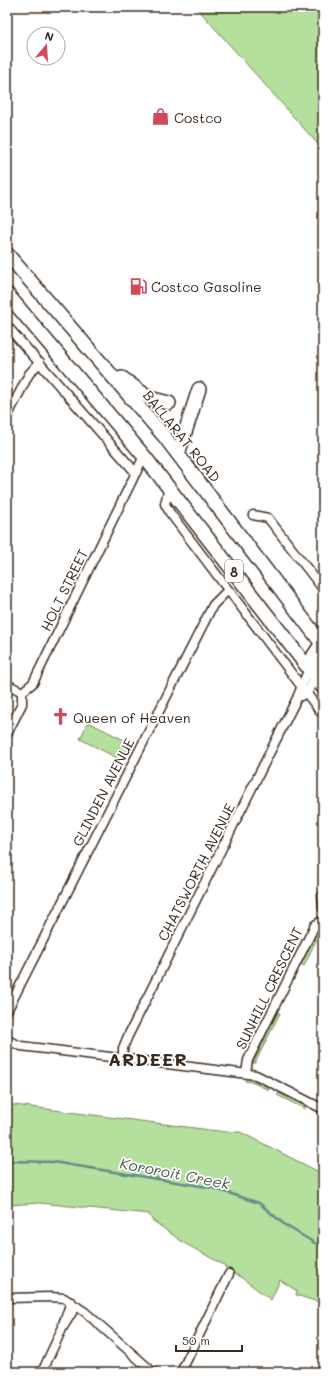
<svg xmlns="http://www.w3.org/2000/svg" width="330" height="1379" viewBox="0 0 330 1379" font-family="Mali,sans-serif">
<style>
.green{fill:#b5df9c;stroke:#78845d}
.lines{fill:none;stroke-linecap:round;stroke-linejoin:round}
.stream{stroke:#628c8a;stroke-width:2.5}
.minor-casing{stroke:#3b2a1e;stroke-width:11}
.trunk-casing{stroke:#3b2a1e;stroke-width:16}
.minor{stroke:#fff;stroke-width:8}
.trunk{stroke:#fff;stroke-width:13}
.labels{text-anchor:middle;dominant-baseline:central;stroke-width:3.5;stroke-linejoin:round;paint-order:stroke}
.shield{fill:#fff;stroke:#766a62;stroke-width:1}
.shield-label{font-size:13px;font-weight:bold;fill:#3b2a1e}
.poi-label{font-size:14px;fill:#3b2a1e;stroke:#fff;text-anchor:start}
.street-label{font-size:14px;fill:#3b2a1e;stroke:#fff}
.water-label{font-size:15px;font-style:italic;fill:#4e5b54;stroke:#fff}
.district-label{font-size:18px;font-weight:bold;letter-spacing:1px;fill:#3b2a1e;stroke:#fff}
</style>
<rect width="100%" height="100%" fill="#fff"/>
<filter id="ink" filterUnits="userSpaceOnUse"><feTurbulence type="fractalNoise" baseFrequency=".025" numOctaves="2"/><feDisplacementMap in="SourceGraphic" scale="8" xChannelSelector="R" yChannelSelector="G"/><feConvolveMatrix kernelMatrix="1 2 1 2 8 2 1 2 1" color-interpolation-filters="sRGB"/></filter>
<g filter="url(#ink)">
<!-- green -->
<g class="green">
<polygon points="196,7 323,7 323,150"/>
<polygon points="88,722 132,744 123,761 80,739"/>
<polygon points="315,936 318,936 304,966 301,964"/>
<polygon points="277,1013 280,1013 255,1063 253,1063"/>
<polygon points="246,1078 269,1087 269,1090 251,1082 245,1081"/>
<polygon points="279,1093 305,1106 305,1109 277,1095"/>
<polygon points="7,1104 226,1132 240,1132 323,1174 323,1301 315,1301 296,1295 297,1291 280,1280 271,1300 238,1275 229,1274 224,1265 184,1243 152,1220 149,1214 40,1203 7,1205"/>
</g>
<g class="lines">
<!-- stream -->
<polyline class="stream" points="7,1161 53,1162 213,1188 259,1203 285,1225 323,1248"/>
<defs>
<g id="minor">
<polyline points="7,326 136,473"/>
<polyline points="7,417 29,374 40,362"/>
<polyline points="169,487 165,504 170,513 323,715"/>
<polyline points="253,515 268,518 323,589"/>
<polyline points="7,684 22,692"/>
<polyline points="301,696 309,690 315,676"/>
<polyline points="7,734 22,704 22,692 33,683 144,456"/>
<polyline points="322,896 323,908"/>
<polyline points="7,1011 213,605 228,590"/>
<polyline points="7,1040 21,1046 256,1075 323,1109"/>
<polyline points="123,1058 123,1048 128,1036 297,698 309,668"/>
<polyline points="246,1073 248,1060 315,925 323,920"/>
<polyline points="7,1298 51,1297 64,1298 85,1312 153,1372"/>
<polyline points="63,1324 71,1302"/>
<polyline points="42,1372 62,1329 76,1306"/>
<polyline points="181,1372 229,1274"/>
</g>
<g id="trunk">
<polyline points="7,254 164,436 323,645"/>
<polyline points="7,294 144,456 323,687"/>
<polyline points="122,378 149,398 169,403"/>
<polyline points="178,454 199,389"/>
<polyline points="309,668 314,655 322,643"/>
<polyline points="315,676 323,664"/>
</g>
</defs>
<!-- minor casing -->
<use href="#minor" class="minor-casing"/>
<!-- trunk casing -->
<use href="#trunk" class="trunk-casing"/>
<!-- minor -->
<use href="#minor" class="minor"/>
<!-- trunk -->
<use href="#trunk" class="trunk"/>
</g>
</g>
<!-- icons -->
<defs>
<symbol id="shop-bare" viewBox="-9 -9 18 18"><path d="M-5-2.5h2.3a2.7 3.5 0 0 1 5.4 0H5L5.5 6h-11ZM-1.5-2.5h3a1.5 2.3 0 0 0-3 0Z" fill="#d1495b" stroke="#fff" stroke-width="2.5" paint-order="stroke"/></symbol>
<symbol id="fuel-bare" viewBox="-9 -9 18 18"><path d="M-5.5-6h7V0h2V4h1.3V-2.5L3-4.5l.8-.8L6-3V5H2.5V1h-1V6h-7ZM-4.2-4.7v3.2H.2V-4.7Z" fill="#d1495b" stroke="#fff" stroke-width="2.5" paint-order="stroke"/></symbol>
<symbol id="church-bare" viewBox="-9 -9 18 18"><path d="M-1.2-6h2.4v3.5h3.3v2.4h-3.3V6h-2.4V-.1h-3.3v-2.4h3.3Z" fill="#d1495b" stroke="#fff" stroke-width="2.5" paint-order="stroke"/></symbol>
</defs>
<g fill-rule="evenodd">
<use href="#shop-bare" x="148" y="104" width="25" height="25"/>
<use href="#fuel-bare" x="126" y="274" width="25" height="25"/>
<use href="#church-bare" x="48" y="704" width="25" height="25"/>
</g>
<g class="labels">
<!-- shield labels -->
<rect class="shield" x="225" y="560" width="18" height="22" rx="3"/>
<g class="shield-label">
<text x="234" y="571">8</text>
</g>
<!-- poi labels -->
<g class="poi-label">
<text x="174" y="117">Costco</text>
<text x="151" y="286">Costco Gasoline</text>
<text x="73" y="717">Queen of Heaven</text>
</g>
<!-- street labels -->
<g class="street-label">
<text transform="translate(182 436) rotate(51)">BALLARAT ROAD</text>
<text transform="translate(64 590) rotate(-64)">HOLT STREET</text>
<text transform="translate(103 792) rotate(-63)">GLINDEN AVENUE</text>
<text transform="translate(196 872) rotate(-63)">CHATSWORTH AVENUE</text>
<text transform="translate(269 988) rotate(-64)">SUNHILL CRESCENT</text>
</g>
<!-- water labels -->
<g class="water-label">
<text transform="translate(175 1173) rotate(11)">Kororoit Creek</text>
</g>
<!-- district labels -->
<g class="district-label">
<text x="148" y="1059">ARDEER</text>
</g>
</g>
<!-- margin -->
<rect width="330" height="1379" fill="none" stroke="#fff" stroke-width="24"/>
<rect x="12" y="12" width="306" height="1355" fill="none" stroke="#3b2a1e" stroke-width="1.5" filter="url(#ink)"/>
<!-- north arrow -->
<g transform="translate(46 46) rotate(18)"><circle r="19" fill="#ffffff" stroke="#b1aaa5"/>
<path d="M0-3L7 15L0 10L-7 15Z" fill="#d1495b"/>
<text y="-6" font-size="11" font-weight="bold" text-anchor="middle" fill="#3b2a1e">N</text>
</g>
<!-- scale -->
<path d="M176 1345v6h66v-6" fill="none" stroke="#3b2a1e" stroke-width="2"/>
<text x="182" y="1345" font-size="12" fill="#3b2a1e" stroke="#ffffff" stroke-width="3" paint-order="stroke">50 m</text>
</svg>
